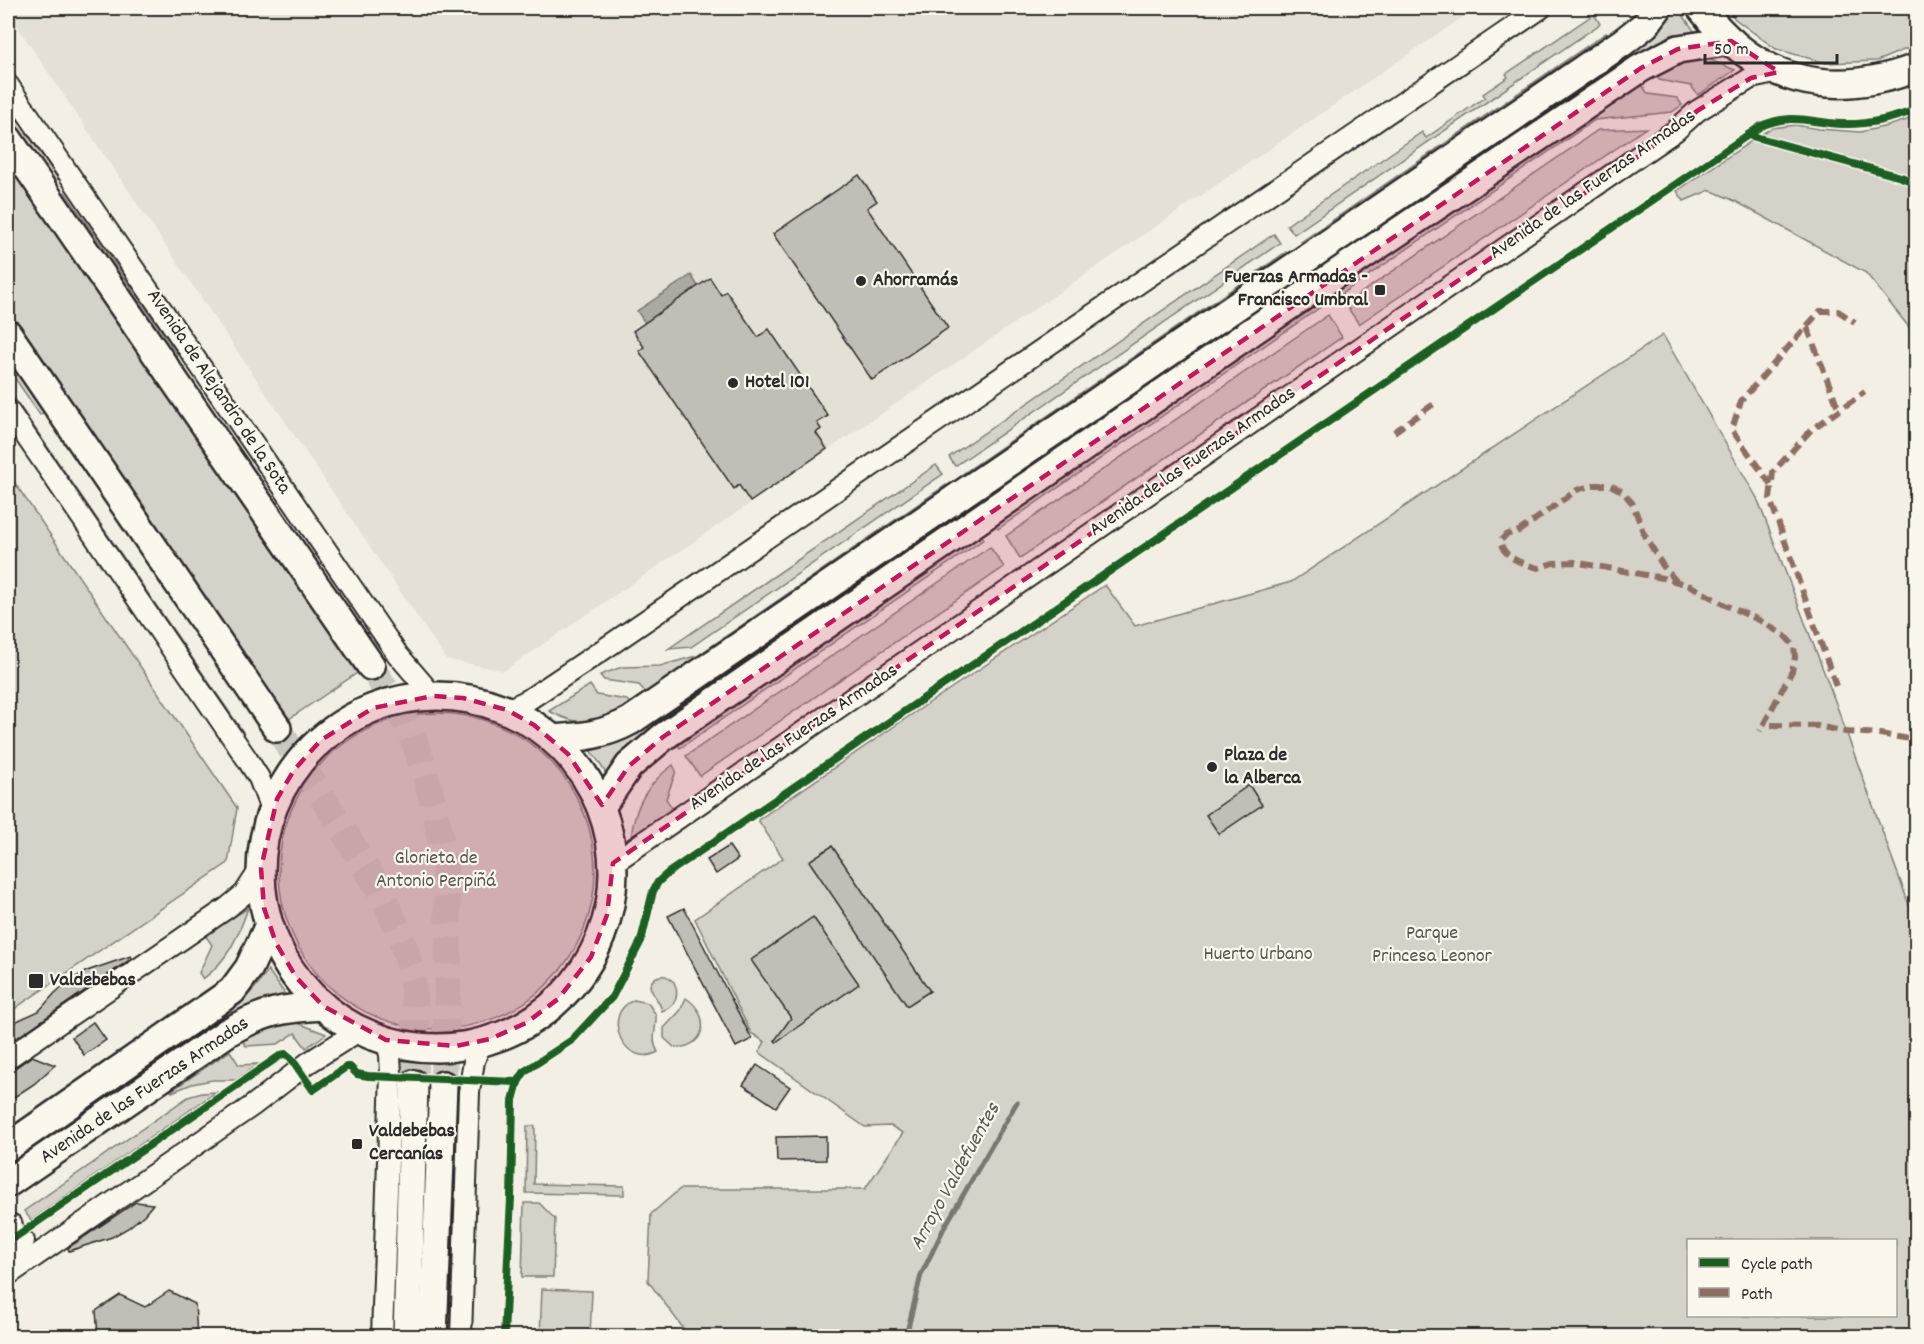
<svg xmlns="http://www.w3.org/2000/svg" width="1924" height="1344" viewBox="0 0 1924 1344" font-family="Dekko,sans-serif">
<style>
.built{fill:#e4e0d6}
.green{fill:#d5d2c9;stroke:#807e7a;stroke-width:1.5;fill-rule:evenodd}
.water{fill:#aca9a2;stroke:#787772;stroke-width:1.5}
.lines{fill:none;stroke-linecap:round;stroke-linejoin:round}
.stream{stroke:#787772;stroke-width:5}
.building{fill:#c0beb6;stroke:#2b2b2b;stroke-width:1.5}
.secondary-tunnel{stroke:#cbc8bf;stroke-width:27;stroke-dasharray:27 14;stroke-linecap:butt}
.street-casing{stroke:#2b2b2b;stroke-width:24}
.secondary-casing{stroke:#2b2b2b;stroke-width:32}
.street{stroke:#fbf7ec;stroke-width:20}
.secondary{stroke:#fbf7ec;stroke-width:27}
.quiet{stroke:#8d6e63;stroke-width:6;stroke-dasharray:12 6;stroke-linecap:butt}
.cycleway-casing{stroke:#fbf7ec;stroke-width:11}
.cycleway{stroke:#1b5e20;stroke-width:8}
.marked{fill:#c2185b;fill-opacity:0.2;stroke:#c2185b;stroke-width:4.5;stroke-dasharray:12 8;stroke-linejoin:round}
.poi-dot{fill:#2b2b2b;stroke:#fbf7ec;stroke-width:2}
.labels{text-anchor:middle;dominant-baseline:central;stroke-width:4.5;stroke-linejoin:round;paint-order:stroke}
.street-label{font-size:20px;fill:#2b2b2b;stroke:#fbf7ec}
.poi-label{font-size:20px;font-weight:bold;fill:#2b2b2b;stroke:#fbf7ec;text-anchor:start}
.park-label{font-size:20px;fill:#565552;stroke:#fbf7ec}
.water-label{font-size:21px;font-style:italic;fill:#585755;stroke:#fbf7ec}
</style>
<rect width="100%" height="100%" fill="#f3efe4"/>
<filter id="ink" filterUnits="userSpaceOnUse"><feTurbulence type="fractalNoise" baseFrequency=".0167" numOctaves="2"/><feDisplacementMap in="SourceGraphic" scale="12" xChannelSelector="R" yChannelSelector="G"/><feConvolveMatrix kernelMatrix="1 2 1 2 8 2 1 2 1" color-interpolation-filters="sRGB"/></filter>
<g filter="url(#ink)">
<!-- built -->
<polygon class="built" points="8,8 1476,8 504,671 446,659 8,13"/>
<!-- green -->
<g class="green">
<polygon points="1674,8 1678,8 1695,32 1657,43 1640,52 1637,48 1653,35"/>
<polygon points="1727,8 1916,8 1916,45 1877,61 1826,63 1776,49 1735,19"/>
<polygon points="1594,14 1600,24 1294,234 1287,225 1422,132 1426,138 1485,97 1483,94 1508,77 1506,74"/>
<polygon points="1606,33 1609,37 1304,246 1301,242"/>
<polygon points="1622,58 1625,62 1319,272 1317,268"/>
<polygon points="1695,58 1708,59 1735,70 1698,95 1691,86 1659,80 1654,74 1665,66"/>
<polygon points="1641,83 1648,94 1677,98 1682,105 1672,112 1595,120 1337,297 1335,293"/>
<polygon points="8,106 58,179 50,185 8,123"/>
<polygon points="1916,117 1916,336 1866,273 1735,201 1710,190 1684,201 1677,191 1771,128 1795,125 1819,129 1860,132 1888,126"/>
<polygon points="1646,128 1359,324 1345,304 1598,130"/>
<polygon points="8,162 357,673 289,719 8,311"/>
<polygon points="65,192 178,355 175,358 58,197"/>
<polygon points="1274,234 1280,243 955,466 949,457"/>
<polygon points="1286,252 1288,255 963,478 961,475"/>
<polygon points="1302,275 1307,282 982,505 977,499"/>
<polygon points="1320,303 1322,306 998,529 996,525"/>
<polygon points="1328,315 1342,337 1020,558 1006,536"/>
<path d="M1663,335L1757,498L1831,690L1916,924V1336H689L648,1281L651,1214L680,1189H865L903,1133L891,1126L865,1127L759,1052L765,1042L751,1033L695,919L783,858L758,820L902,721L1105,585L1135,626L1291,582ZM1688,1240H1896V1316H1688Z"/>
<polygon points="8,350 48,410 40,415 8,368"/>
<polygon points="8,389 243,732 241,734 8,395"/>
<polygon points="936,465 943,474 691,647 668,649"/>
<polygon points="8,473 237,808 228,863 8,1013"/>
<polygon points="946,485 949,488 700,659 697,656"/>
<polygon points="963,508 967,515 663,723 659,717"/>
<polygon points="981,535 984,539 680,748 677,743"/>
<polygon points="990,547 1004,567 700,776 686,756"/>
<polygon points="696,656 698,660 647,694 639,685 604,680 600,675 622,667 660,666"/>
<path d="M590,685L597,695L627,700L632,706C600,725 583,729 549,711Z"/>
<circle cx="437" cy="871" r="158"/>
<polygon points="648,727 651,731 631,745 607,776 599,762 589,749 627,739"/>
<path d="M673,765L676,771L666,799L673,809L631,837C635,805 647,784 673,765Z"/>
<path d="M248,908C238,937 228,960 203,979L199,973L212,945L205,935Z"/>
<path d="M268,970L287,997C263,1001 249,1006 229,1020L225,1015C243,1002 256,989 268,970Z"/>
<path d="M666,976L674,982C680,995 676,1006 662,1011C660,1000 651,995 650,985C653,978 657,975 666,976Z"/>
<path d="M686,998C713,1016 705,1050 674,1047L664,1038V1028L680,1011Z"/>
<path d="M634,1000L648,1003L656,1015C657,1028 650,1040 658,1052C625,1070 599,1014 634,1000Z"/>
<polygon points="295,1022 326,1034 306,1048 295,1033 278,1044 246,1046 242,1040 260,1029"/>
<polygon points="230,1051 239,1065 258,1064 236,1080 212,1080 192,1084 172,1092 171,1091"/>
<polygon points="216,1092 31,1220 24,1211 188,1097 202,1093"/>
<polygon points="527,1126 535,1126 534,1184 624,1186 624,1195 526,1193"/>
<polygon points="524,1203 539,1203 555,1219 553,1277 522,1277"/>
<polygon points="542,1289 592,1291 590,1336 540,1336"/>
</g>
<!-- water -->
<polygon class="water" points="691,275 698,286 645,323 637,311"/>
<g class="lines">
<!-- stream -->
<polyline class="stream" points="906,1336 921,1275 944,1228 1017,1102"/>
</g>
<!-- building -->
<g class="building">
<polygon points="859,175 877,201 867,208 948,328 872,380 773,234"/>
<polygon points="710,278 721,295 726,291 758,337 769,329 828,416 817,423 821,429 816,433 827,449 750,502 739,485 734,489 639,351 644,347 633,331"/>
<polygon points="1249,785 1262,805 1219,834 1206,815"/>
<polygon points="729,846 738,859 716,874 707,860"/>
<polygon points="832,846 930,991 907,1006 809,861"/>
<polygon points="684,908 752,1039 736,1047 668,916"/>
<polygon points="813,917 859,984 776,1042 775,1040 791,1018 751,960"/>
<polygon points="131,956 132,958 8,1044 8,1025 39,1011 55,993 70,980 87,971"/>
<polygon points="93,1022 106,1040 84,1055 72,1037"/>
<polygon points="32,1056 55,1065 34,1084 8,1101 8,1070 15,1068"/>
<polygon points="757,1065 790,1087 776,1107 743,1085"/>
<polygon points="826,1136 826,1160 777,1161 776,1137"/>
<polygon points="136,1202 153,1204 144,1215 128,1228 112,1237 69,1251 68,1248"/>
<polygon points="169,1291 195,1304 197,1336 98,1336 96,1311 120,1295 145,1307"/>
</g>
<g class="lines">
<!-- secondary-tunnel -->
<g class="secondary-tunnel">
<path d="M371,666C383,686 398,707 409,729C417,746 423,766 428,785C457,883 448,984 443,1085"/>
<path d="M277,728C304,768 330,809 356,851C376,884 397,919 407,957C419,998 415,1042 414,1084"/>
</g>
<defs>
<g id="street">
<polyline points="8,85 398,655 433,696"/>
<polyline points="8,410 247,759 259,778 272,812"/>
<polyline points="507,710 528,700 610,645 1541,8"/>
<polyline points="613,863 1675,131 1697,111 1751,78 1779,72"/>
<polyline points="8,1058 227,908 244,894 261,868"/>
<polyline points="8,1227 12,1225"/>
<polyline points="8,1252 24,1241"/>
<polyline points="8,1275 252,1106 308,1063 360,1030"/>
<polyline points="382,1336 391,1073 390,1055 386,1040"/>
<polyline points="461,1336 469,1092 474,1061 481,1042"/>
</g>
<g id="secondary">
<path d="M1701,8C1757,83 1830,100 1916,68"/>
<polyline points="8,139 371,666"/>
<polyline points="8,334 277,728"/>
<circle cx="437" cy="872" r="176"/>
<path d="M553,739C583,737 604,735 630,721L1623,42L1646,24L1658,8"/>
<polyline points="601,807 629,766 663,737 1318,286 1641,68 1678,49 1731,41"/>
<polyline points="8,1147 232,991 249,968 269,925"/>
<path d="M8,1183L228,1032C263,1012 283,1008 323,1006"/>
<polyline points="407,1336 414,1084"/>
<polyline points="433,1336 443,1085"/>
</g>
</defs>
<!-- street casing -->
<use href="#street" class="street-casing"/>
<!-- secondary casing -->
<use href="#secondary" class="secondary-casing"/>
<!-- street -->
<use href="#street" class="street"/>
<!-- secondary -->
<use href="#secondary" class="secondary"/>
<!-- quiet -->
<g class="quiet">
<polyline points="1807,327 1839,410"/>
<polyline points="1394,432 1438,401"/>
<polyline points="1771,485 1732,430 1741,401 1820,311 1838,311 1855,322"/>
<path d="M1677,582L1663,566L1643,532L1633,504L1622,491L1610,485H1593L1577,490L1519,531L1506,535L1500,541C1504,559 1522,563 1538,568L1553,563L1574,562L1668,579L1691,586L1725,605L1759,620L1785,636L1794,646L1795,658L1792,671L1760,731"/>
<polyline points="1836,686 1770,499 1773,472 1811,430 1865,392"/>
<polyline points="1771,725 1818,726 1846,732 1880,734 1916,740"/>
<polyline points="8,1227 12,1225"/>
</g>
<defs>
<g id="cycleway">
<polyline points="1748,135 1901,177 1916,183"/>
<polyline points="8,1242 281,1055 286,1054 291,1058 313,1090 346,1067 350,1067 357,1074 368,1076 518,1082"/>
<path d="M504,1336L511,1198L513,1100L518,1082L525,1071L572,1040L612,997L641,941L653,891L658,882L668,873L1761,126C1794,112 1810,123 1843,124C1869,125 1893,118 1916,110"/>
</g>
</defs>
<!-- cycleway casing -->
<use href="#cycleway" class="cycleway-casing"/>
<!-- cycleway -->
<use href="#cycleway" class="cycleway"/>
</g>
</g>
<!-- marked area -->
<path class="marked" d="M1731,41L1779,72L1751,78L1697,111L1675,131L613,863L607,915L591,957L558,999L526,1023L490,1039L456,1046L386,1040L323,1006L296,977L276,943L264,908L261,868L277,799L294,770L321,740L373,708L433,696L463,698L507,710L534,725L568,754L602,805L629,766L663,737L1641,68L1678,49Z"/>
<!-- markers -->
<g class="poi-dot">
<circle cx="861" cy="281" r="6"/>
<rect x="1374" y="284" width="12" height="12" rx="3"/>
<circle cx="733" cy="383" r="6"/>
<circle cx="1212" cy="767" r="6"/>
<rect x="28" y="973" width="16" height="16" rx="3"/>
<rect x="351" y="1138" width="12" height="12" rx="3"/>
</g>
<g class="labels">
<!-- street labels -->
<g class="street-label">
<text transform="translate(1593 185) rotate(-35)">Avenida de las Fuerzas Armadas</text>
<text transform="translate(218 392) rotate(56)">Avenida de Alejandro de la Sota</text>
<text transform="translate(1193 462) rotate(-35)">Avenida de las Fuerzas Armadas</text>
<text transform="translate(794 738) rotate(-34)">Avenida de las Fuerzas Armadas</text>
<text transform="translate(145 1091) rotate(-34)">Avenida de las Fuerzas Armadas</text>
</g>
<!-- poi labels -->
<g class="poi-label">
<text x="1368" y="278" text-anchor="end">Fuerzas Armadas -<tspan x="1368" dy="23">Francisco Umbral</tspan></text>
<text x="873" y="281">Ahorramás</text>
<text x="745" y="383">Hotel 101</text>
<text x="1224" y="756">Plaza de<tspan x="1224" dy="23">la Alberca</tspan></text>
<text x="50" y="981">Valdebebas</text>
<text x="369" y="1132">Valdebebas<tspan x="369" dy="23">Cercanías</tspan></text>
</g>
<!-- park labels -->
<g class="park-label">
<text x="436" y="859">Glorieta de<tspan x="436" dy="23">Antonio Perpiñá</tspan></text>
<text x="1432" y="934">Parque<tspan x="1432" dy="23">Princesa Leonor</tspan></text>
<text x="1258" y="955">Huerto Urbano</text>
</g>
<!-- water labels -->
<g class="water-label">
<text transform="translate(956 1177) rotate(-61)">Arroyo Valdefuentes</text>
</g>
</g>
<!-- margin -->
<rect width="1924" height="1344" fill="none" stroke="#fbf7ec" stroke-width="30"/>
<rect x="15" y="15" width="1894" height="1314" fill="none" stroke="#2b2b2b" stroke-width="2" filter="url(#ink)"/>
<!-- legend -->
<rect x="1687" y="1239" width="210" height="78" fill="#fbf7ec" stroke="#a8a59f" stroke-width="1.5"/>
<rect x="1699" y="1258" width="30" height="9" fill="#1b5e20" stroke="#a8a59f" stroke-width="1.5"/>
<text x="1741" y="1269" font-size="18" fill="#2b2b2b">Cycle path</text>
<rect x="1699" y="1288" width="30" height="9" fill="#8d6e63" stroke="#a8a59f" stroke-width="1.5"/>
<text x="1741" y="1299" font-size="18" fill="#2b2b2b">Path</text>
<!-- scale -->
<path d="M1705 54v9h132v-9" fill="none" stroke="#2b2b2b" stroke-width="3"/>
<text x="1714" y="54" font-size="18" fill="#2b2b2b" stroke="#fbf7ec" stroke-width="4.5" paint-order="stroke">50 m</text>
</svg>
